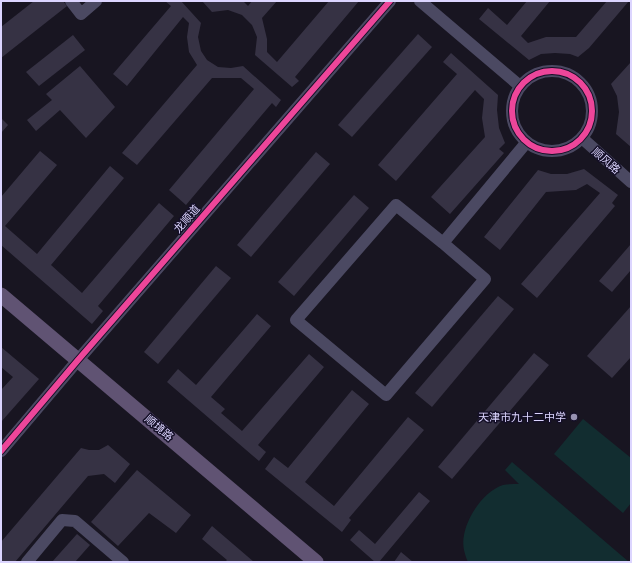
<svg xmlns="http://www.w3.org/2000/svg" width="632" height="563" viewBox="0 0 632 563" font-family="Rubik,'Noto Sans SC',sans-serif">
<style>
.green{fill:#122d30}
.building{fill:#363244}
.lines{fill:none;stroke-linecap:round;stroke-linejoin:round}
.minor{stroke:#4b4962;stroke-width:12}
.major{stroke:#605373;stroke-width:15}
.cycleway-casing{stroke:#140f27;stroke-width:8}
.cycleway{stroke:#ed469a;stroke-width:6}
.poi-dot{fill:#9792b1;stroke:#140f27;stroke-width:1.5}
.labels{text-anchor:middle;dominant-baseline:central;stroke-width:3;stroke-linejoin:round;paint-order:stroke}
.street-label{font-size:11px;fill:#dcd5ff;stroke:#140f27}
.poi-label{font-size:11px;fill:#dcd5ff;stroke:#140f27;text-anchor:end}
</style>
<rect width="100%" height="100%" fill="#181521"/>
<!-- green -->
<g class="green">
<polygon points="583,419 631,458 631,503 623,513 554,454"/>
<path d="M512,462L629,562H468C466,558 465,554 464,550C459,527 481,492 503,485C508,484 514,484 519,484L505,470Z"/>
</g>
<!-- building -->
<g class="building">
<polygon points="34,1 63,1 67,6 1,58 1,27"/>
<polygon points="165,1 181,1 201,23 198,37 201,51 207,60 218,67 231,68 243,66 281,100 276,107 272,103 186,205 169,190 254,89 241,78 212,78 137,165 122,153 197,65 189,52 187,37 189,23 183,17 127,86 113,74 171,6"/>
<polygon points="202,1 238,1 244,2 248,6 252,1 277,1 262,18 267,39 267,52 277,62 329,1 359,1 295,77 299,81 292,87 255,55 257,37 252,25 242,15 228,10 212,12"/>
<polygon points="527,1 550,1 521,36 528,43 546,37 576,37 607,1 629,1 589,48 578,57 570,54 555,53 541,54 529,60 479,19 488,8 507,25"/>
<polygon points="418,34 432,47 352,137 338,125"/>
<polygon points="73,35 85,50 39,86 26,72"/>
<polygon points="451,53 498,95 497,110 499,128 505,143 499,149 504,153 450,214 431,197 485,137 482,118 484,99 475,90 396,181 378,165 457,74 443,62"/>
<polygon points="631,62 630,88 631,147 616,134 619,112 617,96 611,84"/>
<polygon points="80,66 115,107 86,138 60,110 36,131 27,120 52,100 46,94"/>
<polygon points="1,118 8,125 1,133"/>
<polygon points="40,151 57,165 5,226 37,254 110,166 124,178 51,265 82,293 159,203 174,216 98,306 103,311 92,324 1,245 1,197"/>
<polygon points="316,152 330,164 251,257 237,245"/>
<polygon points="584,169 618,195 612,203 615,206 537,298 521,284 600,193 587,184 576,190 546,192 500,250 484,237 538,170 551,174 567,174"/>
<polygon points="354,195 369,208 294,296 278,282"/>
<polygon points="631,244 631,270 612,292 599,281"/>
<polygon points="216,266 231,278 158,364 144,352"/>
<polygon points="498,296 514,309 432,407 415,393"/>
<polygon points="631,306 631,357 612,378 587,356"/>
<polygon points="257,314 271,326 211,397 225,409 221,413 242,431 309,354 324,367 258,445 266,452 259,461 167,382 178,369 196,385"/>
<polygon points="1,347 39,379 1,422 1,390 13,377 1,367"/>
<polygon points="534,353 549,365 452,479 438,467"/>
<polygon points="352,390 369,404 305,482 334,506 408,417 424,430 349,518 351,520 342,532 265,469 274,457 288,468"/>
<polygon points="108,445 130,464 115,483 104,474 88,476 15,562 1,562 1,542 81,448 89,450 99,450"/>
<polygon points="137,470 191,515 176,533 149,513 118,546 91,522"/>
<polygon points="419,492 430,501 379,562 375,562 350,540 359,530 375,544"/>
<polygon points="212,526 254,562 225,562 227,560 202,539"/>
<polygon points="77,534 90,545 75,562 52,562"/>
<polygon points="401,552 413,562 394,562"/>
</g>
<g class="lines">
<!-- minor -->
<g class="minor">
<polyline points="71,1 81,14 96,1"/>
<polyline points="420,1 520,86"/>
<circle cx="552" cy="111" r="40"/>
<polyline points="582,138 631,182"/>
<polyline points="443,243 485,279 386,395 296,320 396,205 443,243 526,143"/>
<polyline points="1,451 78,360 390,1"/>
<polyline points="27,562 62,520 75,521 123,562"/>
</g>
<!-- major -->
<polyline class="major" points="1,295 316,562"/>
<defs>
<g id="cycleway">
<circle cx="552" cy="111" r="40"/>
<polyline points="1,451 78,360 390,1"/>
</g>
</defs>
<!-- cycleway casing -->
<use href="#cycleway" class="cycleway-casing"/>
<!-- cycleway -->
<use href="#cycleway" class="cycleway"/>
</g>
<!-- markers -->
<circle class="poi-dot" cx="574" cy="417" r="4"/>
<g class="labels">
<!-- street labels -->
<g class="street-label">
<text transform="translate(606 161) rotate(41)">顺风路</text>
<text transform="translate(187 219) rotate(-49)">龙顺道</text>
<text transform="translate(159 428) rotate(40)">顺境路</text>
</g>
<!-- poi labels -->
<g class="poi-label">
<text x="566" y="417">天津市九十二中学</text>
</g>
</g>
<!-- border -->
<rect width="632" height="563" fill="none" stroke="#dcd5ff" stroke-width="4"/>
</svg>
